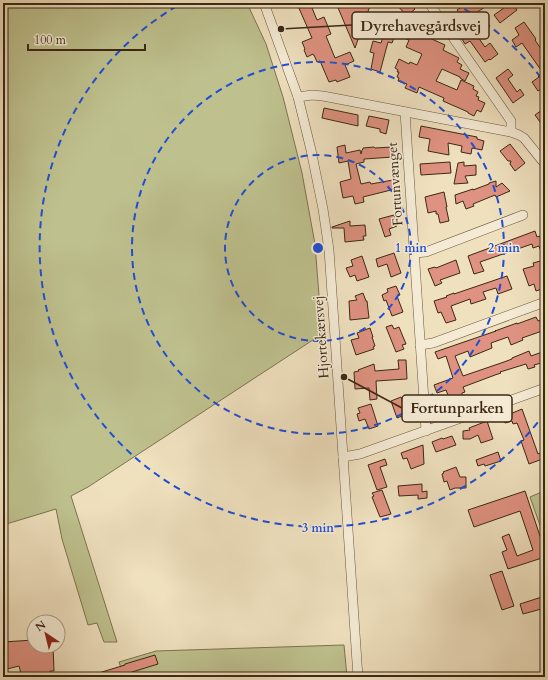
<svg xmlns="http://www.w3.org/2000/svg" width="548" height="680" viewBox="0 0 548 680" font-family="Cardo,serif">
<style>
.green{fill:#bec18e;stroke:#7c7451}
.building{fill:#df9281;stroke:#3b2814}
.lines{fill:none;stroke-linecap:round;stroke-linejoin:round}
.minor-casing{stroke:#68563e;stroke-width:10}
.minor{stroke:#f5ebd5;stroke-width:9}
.ring{fill:none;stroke:#1d4ed8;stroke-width:2;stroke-dasharray:7 5}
.labels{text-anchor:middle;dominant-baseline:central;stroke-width:3;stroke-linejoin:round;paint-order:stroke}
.street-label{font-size:14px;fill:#3b2814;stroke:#f5ebd5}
.centre{fill:#1d4ed8;stroke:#f5ebd5;stroke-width:2}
.ring-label{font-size:12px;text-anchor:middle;font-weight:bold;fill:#1d4ed8;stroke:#f5ebd5;stroke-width:3;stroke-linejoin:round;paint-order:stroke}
.leader{fill:none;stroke:#3b2814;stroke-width:1.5}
.callout-dot{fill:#3b2814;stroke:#f5ebd5;stroke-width:1.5}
.callout{fill:#f5ebd5;stroke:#3b2814;stroke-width:1.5}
.callout-label{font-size:15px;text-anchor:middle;font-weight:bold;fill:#3b2814}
</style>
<rect width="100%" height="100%" fill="#efe0be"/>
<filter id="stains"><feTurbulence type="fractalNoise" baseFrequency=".005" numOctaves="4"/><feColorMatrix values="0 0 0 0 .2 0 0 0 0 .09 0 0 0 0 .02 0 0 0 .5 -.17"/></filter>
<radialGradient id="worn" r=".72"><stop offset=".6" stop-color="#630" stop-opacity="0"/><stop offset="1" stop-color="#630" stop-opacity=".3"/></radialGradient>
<!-- green -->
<g class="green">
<polygon points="3,3 247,3 266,44 283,97 302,173 315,244 322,334 88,487 71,496 117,642 104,642 97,623 88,625 62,539 56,509 3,525"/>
<polygon points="544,491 545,491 545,529 542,531 530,497"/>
<polygon points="344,645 347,677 124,677 119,662 156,651"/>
</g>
<!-- building -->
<g class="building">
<polygon points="306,3 310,3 317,20 324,17 331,34 326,36 335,58 350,52 354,61 345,65 350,77 337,82 336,80 329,82 320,61 317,62 314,55 313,55 313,54 307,57 304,50 305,49 302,42 312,38 298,6"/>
<polygon points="336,3 371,3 355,48"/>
<polygon points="395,3 410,3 415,9 407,16"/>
<polygon points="467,3 491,3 473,15 482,27 476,31 468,19 465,21 457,10"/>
<polygon points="511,3 512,3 517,10 500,23 494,15"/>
<polygon points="395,19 416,27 417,26 410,19 426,26 423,31 425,31 423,35 445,45 443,50 459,58 457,62 462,65 460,69 469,73 465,81 460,78 460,77 442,69 436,81 457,90 461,80 474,86 473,89 478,92 476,96 479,97 478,100 485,103 481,112 477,110 474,116 468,113 468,112 443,101 444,98 419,87 417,93 405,88 407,84 398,81 399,78 397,77 399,72 397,72 398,70 395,68 399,59 409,64 410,62 417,65 422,54 406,47 409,40 395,35 392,43 388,42 380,72 371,69 374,53 370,52 373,41 381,43 388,21 394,23"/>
<polygon points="524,22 536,39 535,40 545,55 545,87 538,91 532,82 539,77 538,76 543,73 522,43 516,47 512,40 519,35 515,28"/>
<polygon points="473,30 485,47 490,43 498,54 490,60 489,59 485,62 470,41 465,44 462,39"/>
<polygon points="508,69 513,75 508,79 517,92 520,89 524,95 513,103 496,78"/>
<polygon points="324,108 358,115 358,126 322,118"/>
<polygon points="545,108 545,129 535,115"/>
<polygon points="369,116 389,120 386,134 380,132 380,129 366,126"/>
<polygon points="421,126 477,137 477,139 484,141 482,150 472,148 471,154 461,152 462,146 448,143 449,155 428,151 430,139 419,137"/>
<polygon points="510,144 525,163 515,171 510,164 511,161 508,161 500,151"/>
<polygon points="345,145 346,153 360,150 361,154 362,150 363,149 363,148 374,147 375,148 392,147 393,157 364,159 364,162 356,164 361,184 370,182 371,184 393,180 395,189 363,197 364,202 355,204 353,196 343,198 340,182 351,179 348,161 339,163 337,147"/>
<polygon points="450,162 451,173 421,175 420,164"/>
<polygon points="464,162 464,166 476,165 476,175 465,176 468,183 454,184 458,163"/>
<polygon points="496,181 496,187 502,183 510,191 496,197 495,195 473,204 474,206 466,209 463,201 456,204 455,195 473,189 473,190 489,184 489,183"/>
<polygon points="444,192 447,207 446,207 449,221 440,223 438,214 436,214 436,211 428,213 425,197"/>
<polygon points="394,215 397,226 389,229 391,235 385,237 379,219"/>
<polygon points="350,221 350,226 365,225 366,236 363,236 364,240 345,242 344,228 332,228 332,227"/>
<polygon points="535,231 537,237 540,236 542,239 543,238 545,244 545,288 536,291 534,284 529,286 523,269 534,266 533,263 544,260 539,246 533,248 532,244 480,262 484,271 474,274 468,256"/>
<polygon points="394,253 401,273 391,277 387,264 378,267 376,259"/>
<polygon points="362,256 369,277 357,281 355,275 350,277 346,268 353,266 351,260"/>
<polygon points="456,260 460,273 440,280 442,283 435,286 428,269 435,267 436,268"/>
<polygon points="507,276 512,289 498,294 496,288 483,292 486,299 471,304 470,299 451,306 456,320 446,323 441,312 438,313 434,301 447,297 446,296 454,293 454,294"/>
<polygon points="396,286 400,295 397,296 403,312 392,316 386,300 384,301 382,295 388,292 387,289"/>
<polygon points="363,293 366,301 367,301 369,318 350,320 349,301 357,300 355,296"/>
<polygon points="536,317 538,321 545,319 545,330 522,338 523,340 511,345 508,337 491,343 492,348 470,357 468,351 455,356 463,376 504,362 512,359 512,358 529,351 531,356 545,351 545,362 534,365 535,367 528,369 526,364 500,372 501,373 495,375 463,387 465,392 462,393 462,395 450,400 446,390 437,393 434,385 453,378 446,356 438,359 435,352 496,331 495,331 517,323 517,324"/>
<polygon points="392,325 394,329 399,327 406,344 402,345 404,349 396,352 386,327"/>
<polygon points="370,328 373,337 372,337 375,346 373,347 374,349 356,355 351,340 359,338 357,333"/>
<polygon points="398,360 406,360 407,379 376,381 377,399 370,400 369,388 355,389 354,372 359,371 358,370 374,364 375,371 399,369"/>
<polygon points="401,397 405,407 408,406 410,413 397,418 391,401"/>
<polygon points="371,404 378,426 369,429 365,419 359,421 357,414 360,413 358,408"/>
<polygon points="522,409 538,454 542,452 545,458 529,464 521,441 524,440 517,423 513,424 512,421 505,423 503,417"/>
<polygon points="487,421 493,439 481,443 478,435 470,439 463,439 463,431 470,430 469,428"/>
<polygon points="452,436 456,445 436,452 432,442 442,438 443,439"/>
<polygon points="423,445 424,464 411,469 407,458 403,459 401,453"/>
<polygon points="498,452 501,461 485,466 484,464 478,466 476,460"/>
<polygon points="385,459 387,465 380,467 387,487 377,490 368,465"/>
<polygon points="456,467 460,477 466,477 466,488 455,488 450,490 447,481 444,482 442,474 444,473 443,472"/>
<polygon points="422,484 422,492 427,491 427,498 418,499 418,495 399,496 398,486"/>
<polygon points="382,490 391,514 380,517 372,497 374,496 372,493"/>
<polygon points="525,491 545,551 545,557 508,569 502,552 507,550 502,537 509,534 517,556 533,550 520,511 474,527 468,510"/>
<polygon points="502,571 514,606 502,610 490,575"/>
<polygon points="545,596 545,608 523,614 520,604"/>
<polygon points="34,640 34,646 53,646 54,671 50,671 51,677 22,677 19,666 3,670 3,642"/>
<polygon points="155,655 158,664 116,677 92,677 92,675 125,665 125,664"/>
</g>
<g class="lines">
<defs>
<g id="minor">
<polyline points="264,3 298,97 311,150 323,209 329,250 331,279 358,677"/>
<polyline points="429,3 511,121 511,132"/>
<polyline points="298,97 312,95 323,96 511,132 519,135 524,138 545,164"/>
<polyline points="405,112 426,431"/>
<polyline points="414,253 426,252 523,215"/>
<polyline points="420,345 433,343 545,302"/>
<polyline points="343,457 360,454 545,388"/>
</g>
</defs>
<!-- minor casing -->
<use href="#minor" class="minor-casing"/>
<!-- minor -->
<use href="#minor" class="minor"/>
</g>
<!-- distance rings -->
<g class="ring">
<circle cx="318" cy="248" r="93"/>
<circle cx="318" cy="248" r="186"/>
<path d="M545 413A280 280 0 1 1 182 3M454 3A280 280 0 0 1 545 83"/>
</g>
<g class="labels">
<!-- street labels -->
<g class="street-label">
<text transform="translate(395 184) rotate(-94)">Fortunvænget</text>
<text transform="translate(321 337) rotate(-94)">Hjortekærsvej</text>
</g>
</g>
<circle cx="318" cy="248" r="6" class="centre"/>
<g class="ring-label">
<text x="411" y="252">1 min</text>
<text x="504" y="252">2 min</text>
<text x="318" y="532">3 min</text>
</g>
<!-- callouts -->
<path class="leader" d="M281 29L352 25M344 377L402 408"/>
<g class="callout-dot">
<circle cx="281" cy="29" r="4"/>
<circle cx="344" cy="377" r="4"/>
</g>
<g class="callout">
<rect x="352" y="12" width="137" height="27" rx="4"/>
<rect x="402" y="395" width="110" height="27" rx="4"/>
</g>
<g class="callout-label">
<text x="421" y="31">Dyrehavegårdsvej</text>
<text x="457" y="413">Fortunparken</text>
</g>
<!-- margin -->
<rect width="548" height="680" fill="none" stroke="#efe0be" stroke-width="16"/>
<rect x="4" y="4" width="540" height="672" fill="none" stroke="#3b2814" stroke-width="2"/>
<rect x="8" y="8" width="532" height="664" fill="none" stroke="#3b2814"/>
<!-- north arrow -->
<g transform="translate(46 634) rotate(325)"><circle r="19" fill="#f5ebd5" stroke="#ab9d88"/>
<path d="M0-3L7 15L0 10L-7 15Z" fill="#8f2418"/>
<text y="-6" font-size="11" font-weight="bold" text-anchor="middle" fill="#3b2814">N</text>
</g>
<!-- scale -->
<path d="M28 44v6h117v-6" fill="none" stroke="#3b2814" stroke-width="2"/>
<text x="34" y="44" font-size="12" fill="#3b2814" stroke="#f5ebd5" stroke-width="3" paint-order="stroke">100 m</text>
<rect width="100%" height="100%" filter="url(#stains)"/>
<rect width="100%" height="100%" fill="url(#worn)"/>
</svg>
